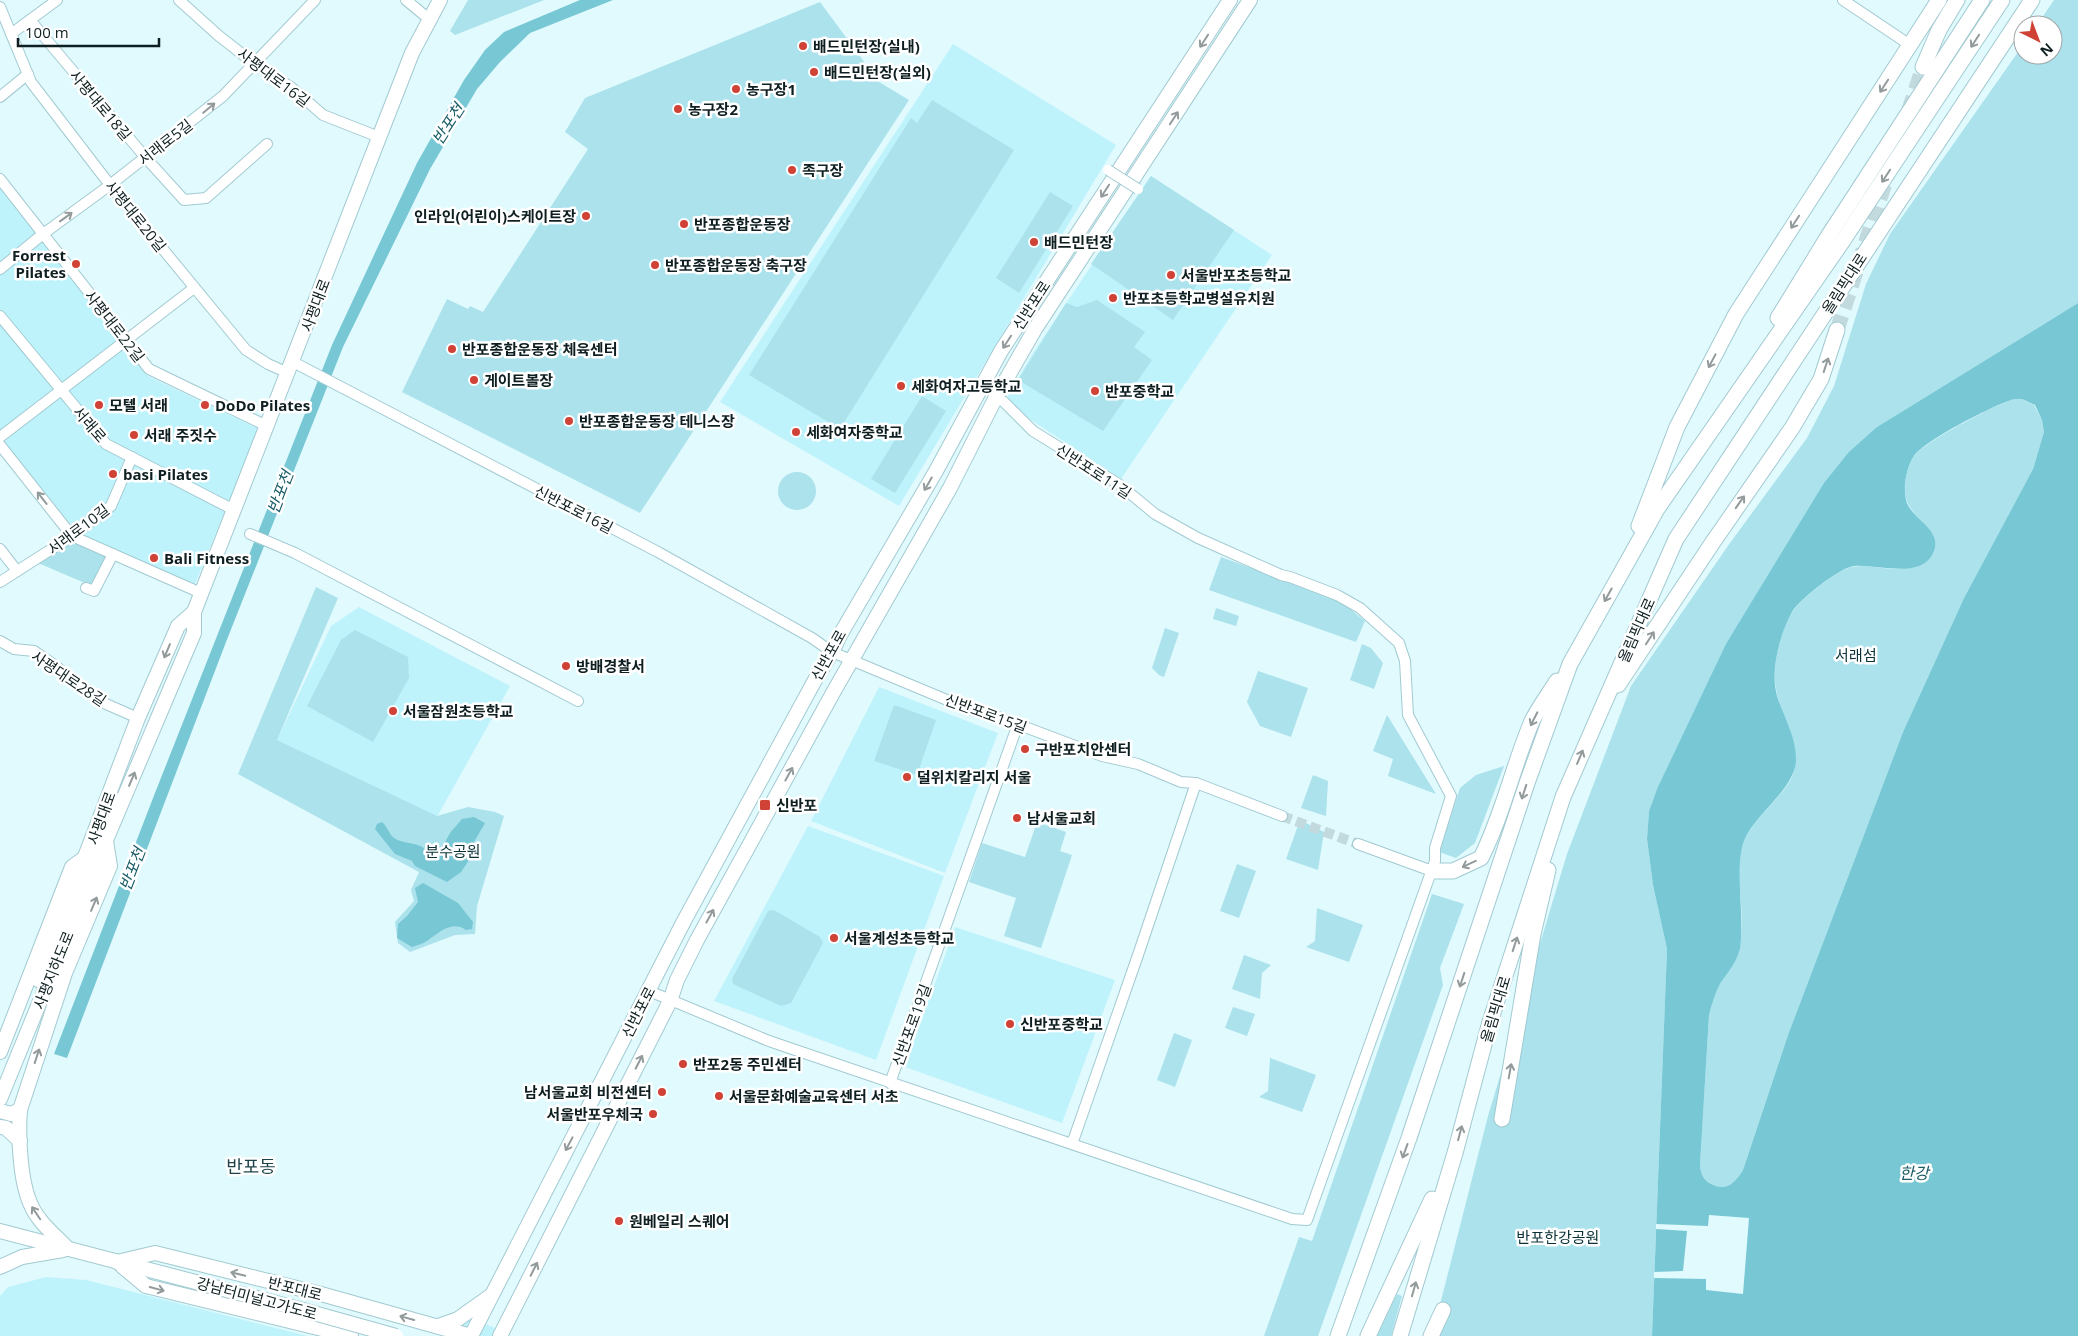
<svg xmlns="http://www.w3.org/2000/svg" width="2078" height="1336" viewBox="0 0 2078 1336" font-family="'Open Sans','Noto Sans KR',sans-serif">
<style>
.built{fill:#bff3fc}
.green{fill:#abe2ec}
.water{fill:#77c7d4;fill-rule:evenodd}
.pier{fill:#e1fafe}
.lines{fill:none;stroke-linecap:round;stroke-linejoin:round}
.minor-tunnel{stroke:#c2d9dd;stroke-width:10;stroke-dasharray:10 5;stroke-linecap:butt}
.highway-tunnel{stroke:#c2d9dd;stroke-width:15;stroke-dasharray:15 8;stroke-linecap:butt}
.minor-casing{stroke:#a1cad1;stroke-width:12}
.major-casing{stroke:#a1cad1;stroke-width:16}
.highway-casing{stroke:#a1cad1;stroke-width:17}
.minor{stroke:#fff;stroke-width:10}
.major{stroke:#fff;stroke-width:14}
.highway{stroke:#fff;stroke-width:15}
.minor-bridge-casing{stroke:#a1cad1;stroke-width:12;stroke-linecap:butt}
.major-bridge-casing{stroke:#a1cad1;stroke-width:16;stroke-linecap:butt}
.minor-bridge{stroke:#fff;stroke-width:10}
.major-bridge{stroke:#fff;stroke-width:14}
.oneway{stroke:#939a9b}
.poi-dot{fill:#cf4235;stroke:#fff;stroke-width:2}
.labels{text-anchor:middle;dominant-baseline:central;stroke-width:5;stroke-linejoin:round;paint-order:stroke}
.poi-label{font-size:15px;font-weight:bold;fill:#0f1f21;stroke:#fff;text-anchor:start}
.street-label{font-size:15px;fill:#0f1f21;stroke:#fff}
.park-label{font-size:15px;fill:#093137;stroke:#fff}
.water-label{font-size:16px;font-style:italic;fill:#195c66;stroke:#fff}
.quarter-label{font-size:18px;fill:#1e444a;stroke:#fff}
</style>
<rect width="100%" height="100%" fill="#e1fafe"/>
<!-- built -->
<g class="built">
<polygon points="953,44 1116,145 899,506 720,402"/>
<polygon points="1151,176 1272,255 1121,479 1004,402 1033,353"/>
<polygon points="0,187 148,376 259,429 195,584 84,536 74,529 0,437"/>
<polygon points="359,607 510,686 437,817 277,740 331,626"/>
<polygon points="879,687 998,733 945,873 811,821"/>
<polygon points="808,826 944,876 876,1060 714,1001"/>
<polygon points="955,927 1115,980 1062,1123 905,1067"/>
<polygon points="46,1277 86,1280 308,1336 0,1336 0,1296 8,1287"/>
<polygon points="473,1319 505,1332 508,1336 451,1336 454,1326"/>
</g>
<!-- green -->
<g class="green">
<polygon points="468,0 544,0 455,35 450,31"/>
<polygon points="2054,0 2078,0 2078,303 1877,427 1657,789 1649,811 1647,839 1653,885 1667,949 1652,1336 1432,1336 1488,1116 1567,854 1631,686 1730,543 1807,438 1834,386 1866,284 1890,234 2023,45 2023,55 2053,55 2053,25 2037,25"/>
<polygon points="820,2 879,82 909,100 640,513 402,392 447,299 468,309 470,306 483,312 588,149 565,132 585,98"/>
<polygon points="932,100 1014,150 840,429 749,375 911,118 917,123"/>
<polygon points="1151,176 1234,230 1173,320 1091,264"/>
<polygon points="1050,192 1073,206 1019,293 996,278"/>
<polygon points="1097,300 1145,332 1134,347 1152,360 1103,431 1018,380 1066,303 1077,307"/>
<polygon points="922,396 946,411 895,493 871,479"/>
<path d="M2014,399H2022L2034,405L2042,420L2044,432L2033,469L1964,598L1903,732L1788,1035L1743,1170C1735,1183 1726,1192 1711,1184C1703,1180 1701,1174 1700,1165L1709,1015C1712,1005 1714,995 1719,986C1726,974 1735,964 1739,950C1748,915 1732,875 1744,841C1754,816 1788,794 1794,771C1800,744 1785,723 1778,698C1770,672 1778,634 1793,611C1801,599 1833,574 1846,569C1862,562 1881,570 1898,569C1907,569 1915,566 1924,564L1933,535C1926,523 1909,512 1906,498C1903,485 1907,464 1916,454C1930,439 1993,406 2014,399Z"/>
<circle cx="797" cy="491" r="19"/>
<polygon points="73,541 107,555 92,586 38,563"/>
<polygon points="1221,557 1340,601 1365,621 1356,642 1209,590"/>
<polygon points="316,587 338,598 277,740 437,816 468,807 495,812 504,816 477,906 475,934 455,935 410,952 398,943 395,922 414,901 411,890 419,872 238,774"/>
<polygon points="1216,608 1239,616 1236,626 1213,619"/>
<polygon points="1165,628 1179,633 1164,677 1159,675 1152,668"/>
<polygon points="355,630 408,657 409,678 373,742 307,706 341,640"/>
<polygon points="1362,644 1371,648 1383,663 1374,689 1350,680"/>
<polygon points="1258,671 1308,688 1291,737 1260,726 1247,702"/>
<polygon points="894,705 936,720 917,775 874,761"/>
<polygon points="1387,715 1436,794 1388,776 1393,759 1373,751"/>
<polygon points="1504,766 1475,843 1456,858 1439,852 1460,788 1476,775"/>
<polygon points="1313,775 1328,781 1326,816 1301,808"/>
<polygon points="1300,820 1324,832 1318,870 1286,859"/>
<polygon points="1037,822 1066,832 1060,851 1072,855 1041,948 1004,936 1016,898 969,882 982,843 1025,857"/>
<polygon points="1237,864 1256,871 1239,918 1220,911"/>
<polygon points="1432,894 1464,904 1440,968 1443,985 1318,1336 1264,1336 1299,1237 1312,1241"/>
<polygon points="1317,908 1363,925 1349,962 1306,947 1315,941"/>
<polygon points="774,910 820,937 823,943 791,1003 781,1006 733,984 732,979 768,911"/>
<polygon points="1244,955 1271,965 1262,973 1260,999 1232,989"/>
<polygon points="1233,1007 1255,1014 1247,1036 1225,1028"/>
<polygon points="1174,1033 1192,1040 1175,1087 1157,1080"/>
<polygon points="1270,1058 1316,1075 1302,1112 1259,1097 1268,1091"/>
<polygon points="1397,1294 1402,1296 1391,1336 1377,1336"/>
</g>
<!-- water -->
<g class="water">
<polygon points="580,0 613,0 530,33 500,62 477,89 430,169 343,347 226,642 67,1058 54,1054 155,793 332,345 417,163 464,80 485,50 504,32"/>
<path d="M2078,303V1336H1652L1667,949L1653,885L1647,839L1649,811L1657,789L1726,644L1824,483L1849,452L1877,427ZM2014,399H2022L2035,405L2042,420L2044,432L2033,469L1964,598L1903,732L1788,1035L1743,1170C1735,1183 1726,1192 1711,1184C1703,1180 1701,1174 1700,1165L1709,1015C1712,1004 1715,993 1720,984C1728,972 1737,962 1740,948C1745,915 1734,869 1744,841C1755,813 1796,789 1796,759C1796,738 1785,719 1778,699C1769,673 1779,636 1792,612C1800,599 1839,568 1854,566C1876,564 1919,579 1932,555C1946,530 1911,520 1906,500C1903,486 1906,468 1914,456C1925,440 1994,405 2014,399Z"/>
<path d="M474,817L485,823L474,842L475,851L461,872L447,882L415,866L412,861L395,854L375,829L377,824L382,822C387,826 389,834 394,838C403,844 415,842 424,848L423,854L428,859H436L450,833L462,819ZM461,842L468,845V850L459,859L456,858C452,851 455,846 461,842Z"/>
<path d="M423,883L458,903L473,922L472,929L466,930C451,920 439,933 427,941C422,944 417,945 412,947L397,938L398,924L407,916L418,902L415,888Z"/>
</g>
<!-- pier -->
<polygon class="pier" points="1709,1215 1749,1218 1743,1294 1706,1290 1706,1279 1654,1278 1654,1272 1683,1271 1687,1231 1656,1229 1656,1224 1708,1226"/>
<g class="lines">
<!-- minor-tunnel -->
<polyline class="minor-tunnel" points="1282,816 1358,844"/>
<!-- highway-tunnel -->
<polyline class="highway-tunnel" points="1837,330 1923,67"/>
<defs>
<g id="minor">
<polyline points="179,0 219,36 255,64 292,88 323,115 379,137"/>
<polyline points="406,0 429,19"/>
<polyline points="1843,0 1910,45"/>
<polyline points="0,7 31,82 110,185 246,350 268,364 288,373"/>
<polyline points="30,20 145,157 184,200 206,198 267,144"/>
<polyline points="11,34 57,0"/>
<polyline points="0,97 28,74"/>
<polyline points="0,179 149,369 267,426"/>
<polyline points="0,269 43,234 110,185 223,96 315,0"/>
<polyline points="0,316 106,444 234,510"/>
<polyline points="293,362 658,552 812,638 832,652 971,710 993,715 1102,756 1138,764 1181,782 1196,783 1138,955 1072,1144"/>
<polyline points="0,437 194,288"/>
<polyline points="0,445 72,536 201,593"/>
<polyline points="250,534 295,553 578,701"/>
<polyline points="0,549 17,571"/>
<polyline points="0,582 72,536 111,506 132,457"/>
<polyline points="86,588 94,591 113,554"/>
<polyline points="0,641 14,649 34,651 57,667 78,686 106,704 138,718"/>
<polyline points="1196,783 1282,816"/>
<polyline points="1358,844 1432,871"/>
<polyline points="649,991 769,1041 1292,1219 1307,1220 1435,861 1435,848 1451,796 1408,715 1405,661 1399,643 1360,608 1337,595 1290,577 1281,575 1198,538 1155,514 1120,485 1033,431 1004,402 996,397"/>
<polyline points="890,1083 1018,724"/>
</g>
<g id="major">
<polyline points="38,980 138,718 178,626 194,612"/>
<polyline points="0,1052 72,867 86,857"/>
<polyline points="0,1099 106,840 194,633 194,612 412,53 440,0"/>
<polyline points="0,1111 11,1114 20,1110"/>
<polyline points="0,1127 6,1128 20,1141"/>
<polyline points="0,1231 303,1310"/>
<path d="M68,1249C56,1236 38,1222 31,1205C20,1182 18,1136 20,1110L65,973L110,866L106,841"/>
<polyline points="117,1262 155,1253 321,1294 471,1336"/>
<polyline points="122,1266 146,1286 351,1336"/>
<polyline points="0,1267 22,1257 63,1250"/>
<polyline points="438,1326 458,1319 489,1297"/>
<polyline points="471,1336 684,921 815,680 832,652 840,635 936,471 1001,351 1230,0"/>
<polyline points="500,1336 670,1001 677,980 697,940 834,691 950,488 996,397 1035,329 1250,0"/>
</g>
<g id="highway">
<polyline points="1923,67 1939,30 1957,0"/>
<polyline points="1778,318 1829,235 1982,0"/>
<polyline points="1639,526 1677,427 1736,314 1939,0"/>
<polyline points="1618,685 1713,542 1792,428 1821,379 1837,330"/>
<path d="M1432,871H1453L1481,858C1503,814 1513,766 1532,721C1539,707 1549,694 1557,681"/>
<polyline points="1502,1119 1533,934 1548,870"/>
<polyline points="1338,1336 1409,1138 1527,783 1570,664 1657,509 1842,242 2002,0"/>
<polyline points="1368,1336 1432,1199"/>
<polyline points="1400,1336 1455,1153 1490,1022 1563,797 1676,539 2032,0"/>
<polyline points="1431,1336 1443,1310"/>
</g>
</defs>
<!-- minor casing -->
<use href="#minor" class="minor-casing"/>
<!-- major casing -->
<use href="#major" class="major-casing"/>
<!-- highway casing -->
<use href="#highway" class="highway-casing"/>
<!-- minor -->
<use href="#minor" class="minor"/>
<!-- major -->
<use href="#major" class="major"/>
<!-- highway -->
<use href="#highway" class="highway"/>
<defs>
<polyline id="minor-bridge" points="1108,170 1138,189"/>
<polyline id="major-bridge" points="303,1310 396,1336"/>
</defs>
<!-- minor-bridge casing -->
<use href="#minor-bridge" class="minor-bridge-casing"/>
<!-- major-bridge casing -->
<use href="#major-bridge" class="major-bridge-casing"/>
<!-- minor-bridge -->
<use href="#minor-bridge" class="minor-bridge"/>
<!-- major-bridge -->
<use href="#major-bridge" class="major-bridge"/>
</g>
<!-- one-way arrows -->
<defs><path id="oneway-shaft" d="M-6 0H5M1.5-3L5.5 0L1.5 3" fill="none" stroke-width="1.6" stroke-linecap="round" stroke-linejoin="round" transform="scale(1.25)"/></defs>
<g class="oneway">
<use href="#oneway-shaft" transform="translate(1204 41) rotate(123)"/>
<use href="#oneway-shaft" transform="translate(1975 41) rotate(123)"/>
<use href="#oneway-shaft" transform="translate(1884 86) rotate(123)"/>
<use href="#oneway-shaft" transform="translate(209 108) rotate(-40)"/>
<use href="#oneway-shaft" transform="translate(1174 118) rotate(-57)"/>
<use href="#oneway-shaft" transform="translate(1886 176) rotate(123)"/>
<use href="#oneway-shaft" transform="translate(1105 191) rotate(123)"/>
<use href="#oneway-shaft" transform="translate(66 217) rotate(-36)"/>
<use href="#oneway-shaft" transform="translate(1795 222) rotate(123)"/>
<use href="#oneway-shaft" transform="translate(1007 342) rotate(123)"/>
<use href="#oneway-shaft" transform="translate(1712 361) rotate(118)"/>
<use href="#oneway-shaft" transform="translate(1826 365) rotate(-72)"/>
<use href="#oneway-shaft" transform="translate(928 484) rotate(120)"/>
<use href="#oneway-shaft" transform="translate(42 498) rotate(-128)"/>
<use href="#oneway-shaft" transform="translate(1740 502) rotate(-55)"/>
<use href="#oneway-shaft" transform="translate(1608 595) rotate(119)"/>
<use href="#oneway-shaft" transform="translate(1650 638) rotate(-57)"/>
<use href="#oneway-shaft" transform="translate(167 651) rotate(113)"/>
<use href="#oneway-shaft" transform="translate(1534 719) rotate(117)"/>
<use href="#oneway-shaft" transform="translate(1580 757) rotate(-67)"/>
<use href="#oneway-shaft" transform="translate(789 774) rotate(-61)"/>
<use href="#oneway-shaft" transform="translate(132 779) rotate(-67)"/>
<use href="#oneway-shaft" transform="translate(1524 792) rotate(108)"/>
<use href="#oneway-shaft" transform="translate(1469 864) rotate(155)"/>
<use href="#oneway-shaft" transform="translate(94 904) rotate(-67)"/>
<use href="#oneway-shaft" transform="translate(710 916) rotate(-61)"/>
<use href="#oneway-shaft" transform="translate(1515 944) rotate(-72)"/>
<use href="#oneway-shaft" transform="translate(1462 980) rotate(108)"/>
<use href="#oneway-shaft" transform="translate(37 1056) rotate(-72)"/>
<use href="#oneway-shaft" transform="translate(639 1062) rotate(-63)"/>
<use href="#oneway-shaft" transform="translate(1510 1071) rotate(-80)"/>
<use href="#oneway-shaft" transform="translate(1460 1133) rotate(-75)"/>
<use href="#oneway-shaft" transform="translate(569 1144) rotate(118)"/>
<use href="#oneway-shaft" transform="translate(1405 1151) rotate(110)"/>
<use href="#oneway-shaft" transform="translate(36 1213) rotate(-124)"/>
<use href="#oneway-shaft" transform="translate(534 1269) rotate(-63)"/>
<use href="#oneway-shaft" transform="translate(238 1274) rotate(-166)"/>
<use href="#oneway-shaft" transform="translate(157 1289) rotate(15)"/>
<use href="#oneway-shaft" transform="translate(1414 1289) rotate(-74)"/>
<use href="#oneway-shaft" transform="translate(407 1318) rotate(-165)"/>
</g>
<!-- markers -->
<g class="poi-dot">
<circle cx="803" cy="46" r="5"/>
<circle cx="814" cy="72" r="5"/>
<circle cx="736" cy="89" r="5"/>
<circle cx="678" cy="109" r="5"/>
<circle cx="792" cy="170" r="5"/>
<circle cx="586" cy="216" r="5"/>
<circle cx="684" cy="224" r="5"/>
<circle cx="1034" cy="242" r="5"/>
<circle cx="76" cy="264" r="5"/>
<circle cx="655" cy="265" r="5"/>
<circle cx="1171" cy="275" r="5"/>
<circle cx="1113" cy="298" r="5"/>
<circle cx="452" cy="349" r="5"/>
<circle cx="474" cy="380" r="5"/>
<circle cx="901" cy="386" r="5"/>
<circle cx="1095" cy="391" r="5"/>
<circle cx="99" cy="405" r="5"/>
<circle cx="205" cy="405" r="5"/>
<circle cx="569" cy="421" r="5"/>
<circle cx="796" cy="432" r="5"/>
<circle cx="134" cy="435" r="5"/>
<circle cx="113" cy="474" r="5"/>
<circle cx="154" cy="558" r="5"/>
<circle cx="566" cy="666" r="5"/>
<circle cx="393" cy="711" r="5"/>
<circle cx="1025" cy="749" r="5"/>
<circle cx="907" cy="777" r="5"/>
<rect x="759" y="799" width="12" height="12" rx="2.5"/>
<circle cx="1017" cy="818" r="5"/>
<circle cx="834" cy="938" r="5"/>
<circle cx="1010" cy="1024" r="5"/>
<circle cx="683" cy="1064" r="5"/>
<circle cx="662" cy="1092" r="5"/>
<circle cx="719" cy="1096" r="5"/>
<circle cx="653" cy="1114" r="5"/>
<circle cx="619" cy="1221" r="5"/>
</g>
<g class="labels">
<!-- poi labels -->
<g class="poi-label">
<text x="813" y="46">배드민턴장(실내)</text>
<text x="824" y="72">배드민턴장(실외)</text>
<text x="746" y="89">농구장1</text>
<text x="688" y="109">농구장2</text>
<text x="802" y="170">족구장</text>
<text x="576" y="216" text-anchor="end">인라인(어린이)스케이트장</text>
<text x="694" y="224">반포종합운동장</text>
<text x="1044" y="242">배드민턴장</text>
<text x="66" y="255" text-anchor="end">Forrest<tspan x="66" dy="17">Pilates</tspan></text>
<text x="665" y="265">반포종합운동장 축구장</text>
<text x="1181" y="275">서울반포초등학교</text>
<text x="1123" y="298">반포초등학교병설유치원</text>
<text x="462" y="349">반포종합운동장 체육센터</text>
<text x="484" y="380">게이트볼장</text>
<text x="911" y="386">세화여자고등학교</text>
<text x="1105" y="391">반포중학교</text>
<text x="109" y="405">모텔 서래</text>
<text x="215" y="405">DoDo Pilates</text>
<text x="579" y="421">반포종합운동장 테니스장</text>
<text x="806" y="432">세화여자중학교</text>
<text x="144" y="435">서래 주짓수</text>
<text x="123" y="474">basi Pilates</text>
<text x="164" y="558">Bali Fitness</text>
<text x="576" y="666">방배경찰서</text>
<text x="403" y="711">서울잠원초등학교</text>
<text x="1035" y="749">구반포치안센터</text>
<text x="917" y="777">덜위치칼리지 서울</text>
<text x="776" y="805">신반포</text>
<text x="1027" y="818">남서울교회</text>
<text x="844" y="938">서울계성초등학교</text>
<text x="1020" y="1024">신반포중학교</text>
<text x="693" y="1064">반포2동 주민센터</text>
<text x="652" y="1092" text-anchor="end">남서울교회 비전센터</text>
<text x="729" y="1096">서울문화예술교육센터 서초</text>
<text x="643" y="1114" text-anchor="end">서울반포우체국</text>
<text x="629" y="1221">원베일리 스퀘어</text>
</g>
<!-- street labels -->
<g class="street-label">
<text transform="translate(274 77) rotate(37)">사평대로16길</text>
<text transform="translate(101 105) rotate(50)">사평대로18길</text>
<text transform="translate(165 142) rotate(-38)">서래로5길</text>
<text transform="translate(136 216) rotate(51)">사평대로20길</text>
<text transform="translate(1844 283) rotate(-57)">올림픽대로</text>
<text transform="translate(315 305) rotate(-69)">사평대로</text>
<text transform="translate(1031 305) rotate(-57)">신반포로</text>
<text transform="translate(115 326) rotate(52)">사평대로22길</text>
<text transform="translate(90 424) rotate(49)">서래로</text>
<text transform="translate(1094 471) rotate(33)">신반포로11길</text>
<text transform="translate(574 509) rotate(27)">신반포로16길</text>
<text transform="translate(78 529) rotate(-37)">서래로10길</text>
<text transform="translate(1636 630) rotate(-66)">올림픽대로</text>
<text transform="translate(828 655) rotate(-61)">신반포로</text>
<text transform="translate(69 678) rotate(34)">사평대로28길</text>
<text transform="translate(986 713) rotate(20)">신반포로15길</text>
<text transform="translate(101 818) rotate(-70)">사평대로</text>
<text transform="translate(53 970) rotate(-68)">사평지하도로</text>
<text transform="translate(1495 1009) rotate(-73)">올림픽대로</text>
<text transform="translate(638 1012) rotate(-63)">신반포로</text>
<text transform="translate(911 1025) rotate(-70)">신반포로19길</text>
<text transform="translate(295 1288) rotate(14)">반포대로</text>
<text transform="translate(257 1298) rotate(15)">강남터미널고가도로</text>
</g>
<!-- park labels -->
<g class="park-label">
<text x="1856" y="655">서래섬</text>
<text x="453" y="851">분수공원</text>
<text x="1558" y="1237">반포한강공원</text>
</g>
<!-- water labels -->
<g class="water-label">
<text transform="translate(448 124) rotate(-57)">반포천</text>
<text transform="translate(280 492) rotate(-69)">반포천</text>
<text transform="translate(132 869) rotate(-69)">반포천</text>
<text x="1914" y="1173">한강</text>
</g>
<!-- quarter labels -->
<g class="quarter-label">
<text x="251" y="1166">반포동</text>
</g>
</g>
<!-- north arrow -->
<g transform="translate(2038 40) rotate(138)"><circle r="24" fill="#ffffff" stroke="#9fa5a6"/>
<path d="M0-4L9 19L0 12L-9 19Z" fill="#cf4235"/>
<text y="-8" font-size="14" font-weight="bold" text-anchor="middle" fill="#0f1f21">N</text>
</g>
<!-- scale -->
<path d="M18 38v8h141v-8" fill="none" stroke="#0f1f21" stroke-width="2.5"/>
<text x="25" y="38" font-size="15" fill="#0f1f21" stroke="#ffffff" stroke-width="4" paint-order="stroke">100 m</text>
</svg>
